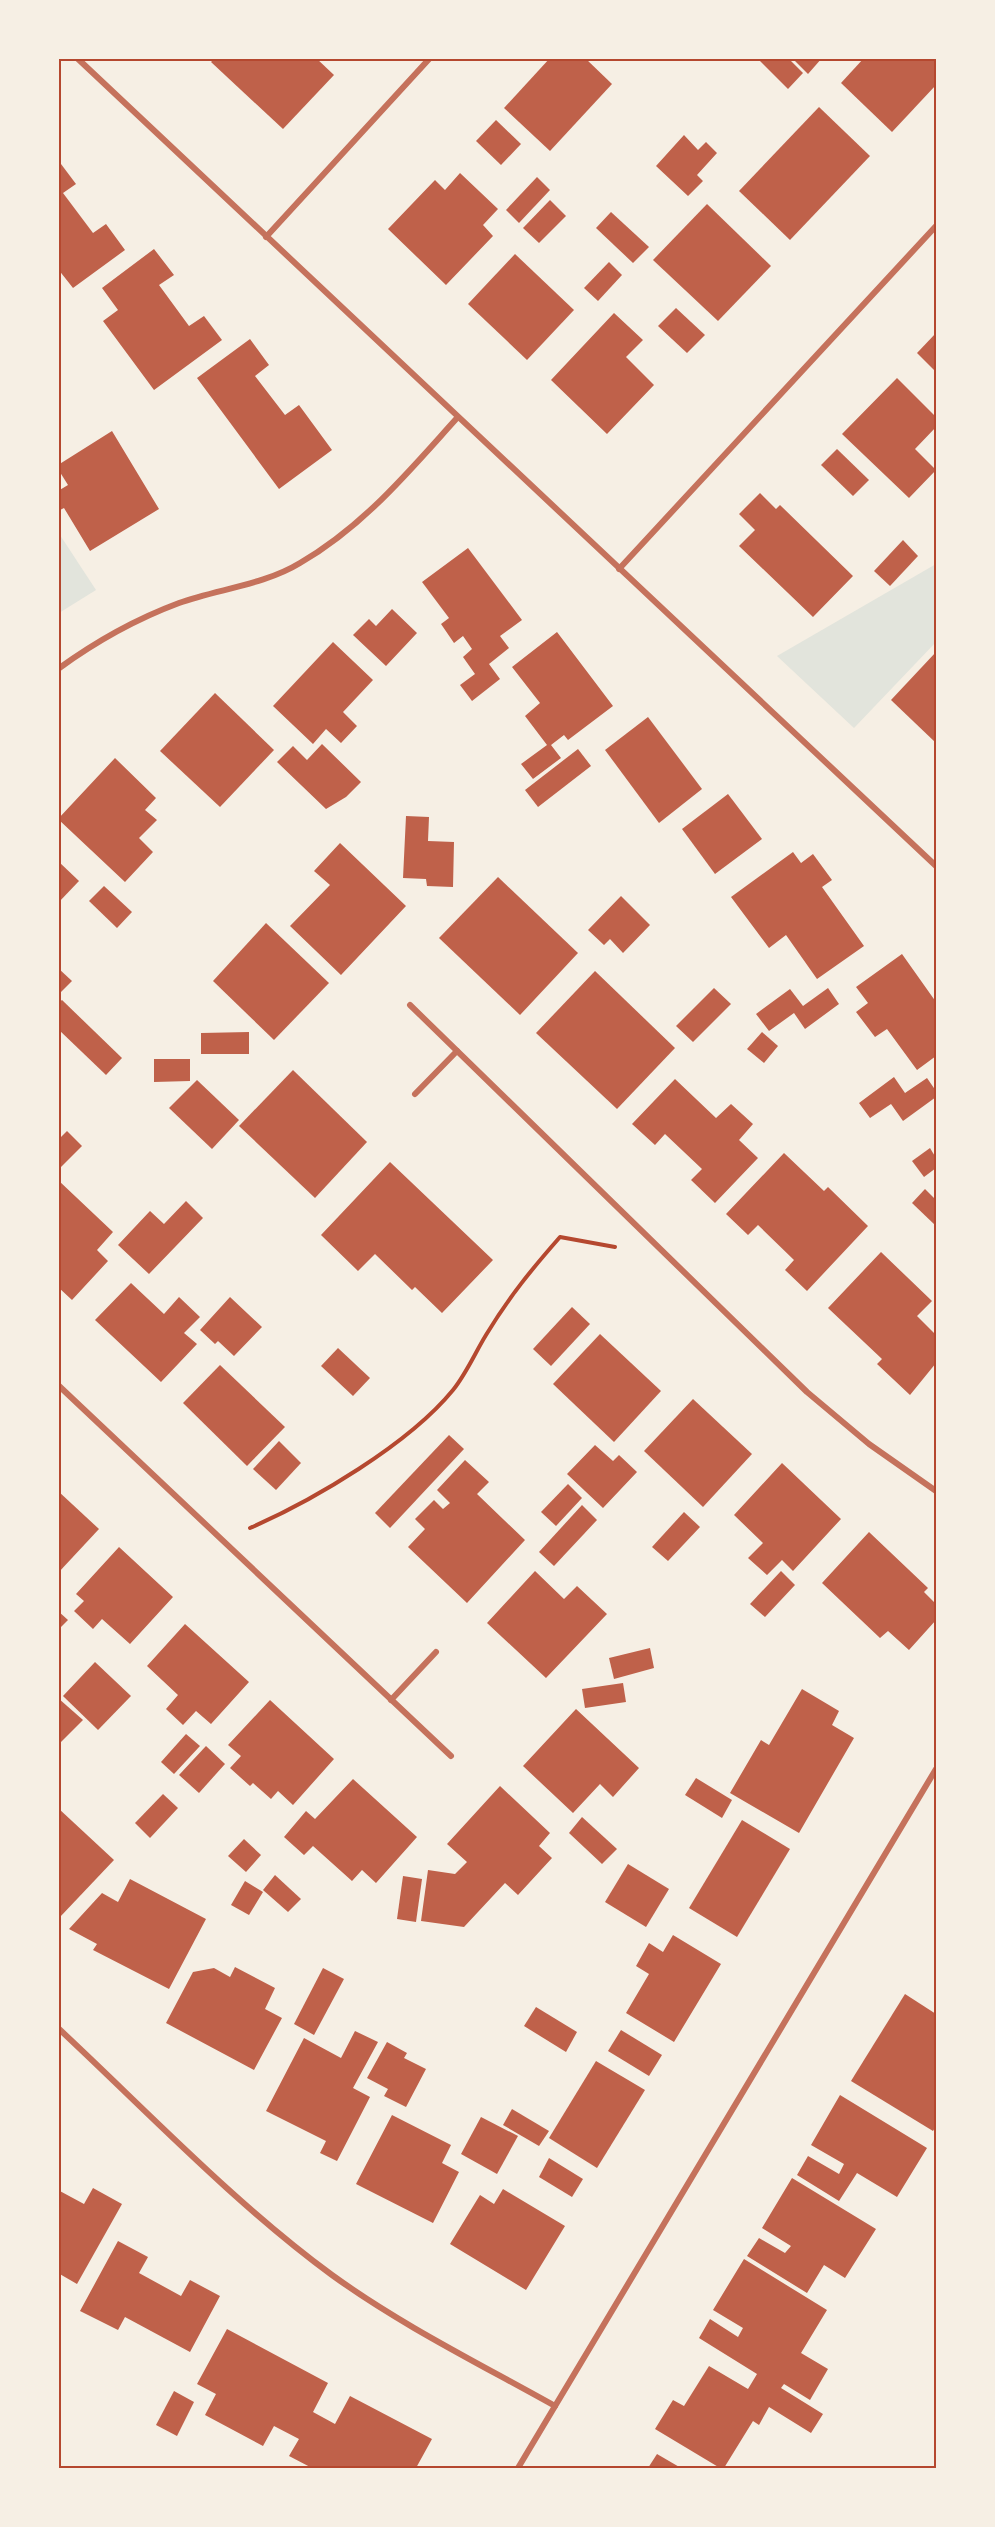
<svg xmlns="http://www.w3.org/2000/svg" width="995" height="2527" viewBox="0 0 995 2527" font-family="'Asap Condensed',sans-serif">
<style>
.green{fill:#e2e4dc}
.building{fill:#bf614a}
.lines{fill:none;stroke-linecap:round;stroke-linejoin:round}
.path{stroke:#b5482f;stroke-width:4}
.minor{stroke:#c5725c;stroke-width:6}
.neatline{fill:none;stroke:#b5482f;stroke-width:2}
</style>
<rect width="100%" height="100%" fill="#f6efe4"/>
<!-- green -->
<g class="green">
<polygon points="58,532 96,590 59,613 58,613"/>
<polygon points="936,564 936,642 854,728 777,656"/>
</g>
<!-- building -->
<g class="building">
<polygon points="215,58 316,58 334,75 283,129 211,62"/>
<polygon points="550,58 585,58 612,84 550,151 504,108"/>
<polygon points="757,58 788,58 803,73 788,89"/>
<polygon points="792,58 822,58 808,74"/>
<polygon points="864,58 936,58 936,85 892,132 841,83"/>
<polygon points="819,107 870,156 790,240 739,191"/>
<polygon points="496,120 521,144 501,165 476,141"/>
<polygon points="684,135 698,150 706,142 717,153 697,175 703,181 688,196 656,166"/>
<polygon points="58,160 76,184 63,193 93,233 106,224 125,250 73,288 58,269"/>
<polygon points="460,173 498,209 483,225 493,236 446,285 388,229 435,180 445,190"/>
<polygon points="537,177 550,190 519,223 506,210"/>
<polygon points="550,200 566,216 539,243 523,228"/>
<polygon points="707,204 771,266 718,321 653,260"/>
<polygon points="611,212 649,247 633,263 596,228"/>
<polygon points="154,249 174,275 159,285 189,326 204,316 222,340 154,390 103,321 118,310 102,288"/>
<polygon points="515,254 574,310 527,360 468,304"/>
<polygon points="609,262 622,275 598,301 584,288"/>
<polygon points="676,308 705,335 687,353 658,326"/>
<polygon points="614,313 643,340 626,357 654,385 607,434 551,380"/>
<polygon points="936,333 936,372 917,353"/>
<polygon points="250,339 269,365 255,376 285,415 299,405 332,450 279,489 197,378"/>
<polygon points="897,378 936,417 936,427 915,449 936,470 909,498 842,434"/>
<polygon points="112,431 159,509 90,551 64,508 58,511 58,491 68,485 58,469 58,465"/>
<polygon points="837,449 869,480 853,496 821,465"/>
<polygon points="760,493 776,509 780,505 853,576 813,617 739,546 755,530 739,514"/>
<polygon points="903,540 918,556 890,586 874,571"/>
<polygon points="468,548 522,620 500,636 509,648 489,664 500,679 472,701 460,685 475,674 463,657 472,649 463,636 454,643 441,624 449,618 422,582"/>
<polygon points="392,609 417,633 386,666 353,635 369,619 376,626"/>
<polygon points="557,632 613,706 568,740 564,735 551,745 561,758 533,779 521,764 547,745 525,716 540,703 512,667"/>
<polygon points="333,642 373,680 343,712 357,726 341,743 326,729 313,744 273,706"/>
<polygon points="936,652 936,743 891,700"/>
<polygon points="215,693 274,750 220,807 160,751"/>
<polygon points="648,717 702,789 659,823 605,750"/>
<polygon points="322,744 361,782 346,797 326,809 277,762 293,746 307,760"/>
<polygon points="578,749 591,766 538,807 525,790"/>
<polygon points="115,758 156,798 145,810 157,820 139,838 153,852 125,882 58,819"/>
<polygon points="728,794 762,839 715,874 682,829"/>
<polygon points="406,816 429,817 428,841 454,842 453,887 427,886 426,879 403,878"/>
<polygon points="340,843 406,906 341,975 290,926 330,885 314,871"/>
<polygon points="793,852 801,863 813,854 832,880 822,887 864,946 817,979 786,935 769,948 731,897"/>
<polygon points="58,861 79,881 58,903"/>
<polygon points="498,877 578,953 520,1015 439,938"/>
<polygon points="104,886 132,912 117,928 89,901"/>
<polygon points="621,896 650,925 623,953 610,939 604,945 588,930"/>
<polygon points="266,923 329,983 274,1040 213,981"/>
<polygon points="902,954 936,1002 936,1056 917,1070 887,1029 875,1037 856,1012 868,1003 856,987"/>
<polygon points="58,968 72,981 58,995"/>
<polygon points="595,971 675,1048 617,1109 536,1033"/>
<polygon points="714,988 731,1004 693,1042 676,1026"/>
<polygon points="828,988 839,1004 805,1029 794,1013 769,1031 756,1014 790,989 803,1006"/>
<polygon points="62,1000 122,1058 106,1075 58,1029 58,1003"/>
<polygon points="249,1032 249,1054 201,1054 201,1033"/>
<polygon points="762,1032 778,1046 764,1063 747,1049"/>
<polygon points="154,1059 190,1059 190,1081 154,1082"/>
<polygon points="293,1070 367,1142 315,1198 239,1126"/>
<polygon points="894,1077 905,1093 927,1078 936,1091 936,1097 903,1121 891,1104 870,1118 859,1103"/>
<polygon points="675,1079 716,1118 731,1104 753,1124 739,1140 758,1158 715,1203 691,1180 702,1169 665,1134 655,1145 632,1124"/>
<polygon points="197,1080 239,1120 212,1149 169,1108"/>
<polygon points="67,1131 82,1146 58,1170 58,1140"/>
<polygon points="930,1148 936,1158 936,1168 924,1177 912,1161"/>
<polygon points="784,1153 824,1191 828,1187 868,1226 807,1291 785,1270 794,1260 758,1225 748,1235 726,1214"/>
<polygon points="390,1162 493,1260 442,1313 415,1287 412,1290 375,1254 358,1271 321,1235"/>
<polygon points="58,1180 113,1232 97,1250 108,1261 72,1300 58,1287"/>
<polygon points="925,1189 936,1200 936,1226 912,1203"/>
<polygon points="186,1201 203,1218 149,1274 118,1245 150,1211 164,1224"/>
<polygon points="881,1252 932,1301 917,1316 936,1335 936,1363 910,1395 877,1364 882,1359 828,1308"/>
<polygon points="131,1283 164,1314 179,1297 200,1317 184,1333 197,1344 161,1382 95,1320"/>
<polygon points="230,1297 262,1327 234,1356 218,1341 215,1344 200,1330"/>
<polygon points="572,1307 590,1324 551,1366 533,1349"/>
<polygon points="600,1334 661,1391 614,1442 553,1384"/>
<polygon points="338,1348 370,1378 353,1396 321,1366"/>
<polygon points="220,1365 285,1427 247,1466 183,1403"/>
<polygon points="693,1399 752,1454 703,1507 644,1451"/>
<polygon points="449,1435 464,1449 390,1528 375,1513"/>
<polygon points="279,1441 301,1463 276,1490 253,1469"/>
<polygon points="595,1445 613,1461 619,1455 637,1472 603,1508 567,1474"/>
<polygon points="465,1460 489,1482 477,1494 525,1540 467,1603 408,1547 425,1529 415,1519 434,1500 443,1509 450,1503 437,1490"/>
<polygon points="782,1463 841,1519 793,1571 782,1560 767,1575 748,1558 763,1543 734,1515"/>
<polygon points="568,1484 582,1498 556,1526 541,1512"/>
<polygon points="58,1491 99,1529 58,1573"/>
<polygon points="582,1505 597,1520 554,1566 539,1552"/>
<polygon points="684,1512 700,1527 668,1561 652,1547"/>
<polygon points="869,1532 928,1588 924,1592 936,1604 936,1620 909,1650 888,1631 880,1638 822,1583"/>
<polygon points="119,1547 173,1597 130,1644 102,1619 93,1629 74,1611 84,1601 76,1594"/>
<polygon points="535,1571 564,1599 577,1586 607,1614 546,1678 487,1623"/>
<polygon points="781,1571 795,1585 765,1617 750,1604"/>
<polygon points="58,1611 68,1620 58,1630"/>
<polygon points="185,1624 249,1682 211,1724 196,1711 183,1725 166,1709 178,1695 147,1666"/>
<polygon points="650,1648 654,1668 614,1679 609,1658"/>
<polygon points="95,1662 131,1696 98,1730 63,1696"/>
<polygon points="623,1683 626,1702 585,1708 582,1689"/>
<polygon points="802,1689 839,1711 832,1725 854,1738 799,1833 730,1793 761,1740 769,1745"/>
<polygon points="58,1698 83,1720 58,1745"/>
<polygon points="270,1700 334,1759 293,1805 278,1791 271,1799 253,1783 250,1786 230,1768 241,1756 228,1745"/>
<polygon points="576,1709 639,1768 613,1797 600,1784 573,1813 523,1766"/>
<polygon points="186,1734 200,1746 174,1774 161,1762"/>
<polygon points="206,1746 225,1764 199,1793 179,1775"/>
<polygon points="696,1778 732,1800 722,1818 685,1795"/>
<polygon points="353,1779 417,1837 376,1883 362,1870 352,1881 313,1846 304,1855 284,1837 306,1811 315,1819"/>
<polygon points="500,1786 550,1833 539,1846 552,1858 518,1895 505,1883 464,1927 421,1921 428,1870 455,1874 467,1862 447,1844"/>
<polygon points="163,1794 178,1808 150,1838 135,1823"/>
<polygon points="58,1808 114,1860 60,1917 58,1915"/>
<polygon points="582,1817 617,1849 602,1864 569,1833"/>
<polygon points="742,1820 790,1849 737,1937 689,1908"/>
<polygon points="244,1839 261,1855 246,1872 228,1856"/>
<polygon points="628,1864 669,1889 646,1927 605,1902"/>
<polygon points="275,1875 301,1899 288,1912 263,1890"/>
<polygon points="403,1876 422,1879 416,1922 397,1919"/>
<polygon points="130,1879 206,1919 169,1989 93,1950 97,1944 69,1929 102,1893 118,1902"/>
<polygon points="245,1881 263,1892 249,1915 231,1905"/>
<polygon points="673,1935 721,1964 674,2042 626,2013 649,1974 636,1966 649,1943 663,1952"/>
<polygon points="235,1967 275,1988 265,2009 282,2018 254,2070 166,2023 193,1972 214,1968 230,1977"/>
<polygon points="323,1968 344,1979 314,2035 294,2024"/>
<polygon points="905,1994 936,2014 936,2126 933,2131 851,2081"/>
<polygon points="536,2007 577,2032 566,2052 524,2026"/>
<polygon points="621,2030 662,2055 649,2076 608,2051"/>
<polygon points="355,2031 378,2042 353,2088 370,2097 337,2161 320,2153 326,2141 266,2111 304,2038 341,2058"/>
<polygon points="387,2042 407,2053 404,2058 426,2069 406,2107 384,2096 388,2089 367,2078"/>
<polygon points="596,2061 645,2090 597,2168 549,2138"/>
<polygon points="840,2095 927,2148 897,2197 857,2173 839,2201 797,2175 808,2156 839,2174 844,2164 811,2145"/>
<polygon points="512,2109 549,2131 539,2146 503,2125"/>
<polygon points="392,2115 451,2145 442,2163 459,2172 433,2223 356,2184"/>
<polygon points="481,2117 518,2136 497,2174 461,2154"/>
<polygon points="549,2158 583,2179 572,2197 539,2177"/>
<polygon points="792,2178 876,2229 845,2278 824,2265 807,2293 747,2256 759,2238 785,2253 791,2246 762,2228"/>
<polygon points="93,2188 122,2204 77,2284 58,2273 58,2190 84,2204"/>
<polygon points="503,2189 565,2226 526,2290 450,2244 480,2195 494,2204"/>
<polygon points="118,2241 148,2257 139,2273 181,2296 190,2280 220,2296 190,2352 125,2317 118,2330 80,2311"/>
<polygon points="744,2259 827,2310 801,2353 828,2369 810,2400 784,2384 781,2388 823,2414 811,2433 769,2407 759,2425 753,2421 724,2468 720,2468 655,2429 673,2400 684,2406 709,2366 748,2389 757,2374 699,2338 710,2319 738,2337 743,2328 713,2310"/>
<polygon points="227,2329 328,2383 313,2412 335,2424 350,2396 432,2439 416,2468 312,2468 289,2456 299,2439 274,2426 263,2446 205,2415 216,2394 197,2384"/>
<polygon points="174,2391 194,2402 177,2436 156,2425"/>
<polygon points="657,2454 681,2468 648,2468"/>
</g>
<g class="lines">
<!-- path -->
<path class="path" d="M250,1528C314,1500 409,1444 453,1390C466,1374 475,1353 486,1335C509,1297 531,1270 560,1237L615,1247"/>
<!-- minor -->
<g class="minor">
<polyline points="77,58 936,866"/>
<polyline points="266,237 430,58"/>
<polyline points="619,569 936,226"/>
<path d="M58,669C95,642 136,619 179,603C218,589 264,585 300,563C364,526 409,471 457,418"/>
<polyline points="410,1005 807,1392 869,1444 936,1491"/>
<polyline points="415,1094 457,1051"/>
<polyline points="58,1385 451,1756"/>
<polyline points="391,1700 436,1652"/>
<path d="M58,2028C147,2111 234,2203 332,2275C401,2325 480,2364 555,2406"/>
<polyline points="518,2468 936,1769"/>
</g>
</g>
<!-- border -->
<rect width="995" height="2527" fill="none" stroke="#f6efe4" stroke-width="120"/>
<rect x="60" y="60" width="875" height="2407" class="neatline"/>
</svg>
